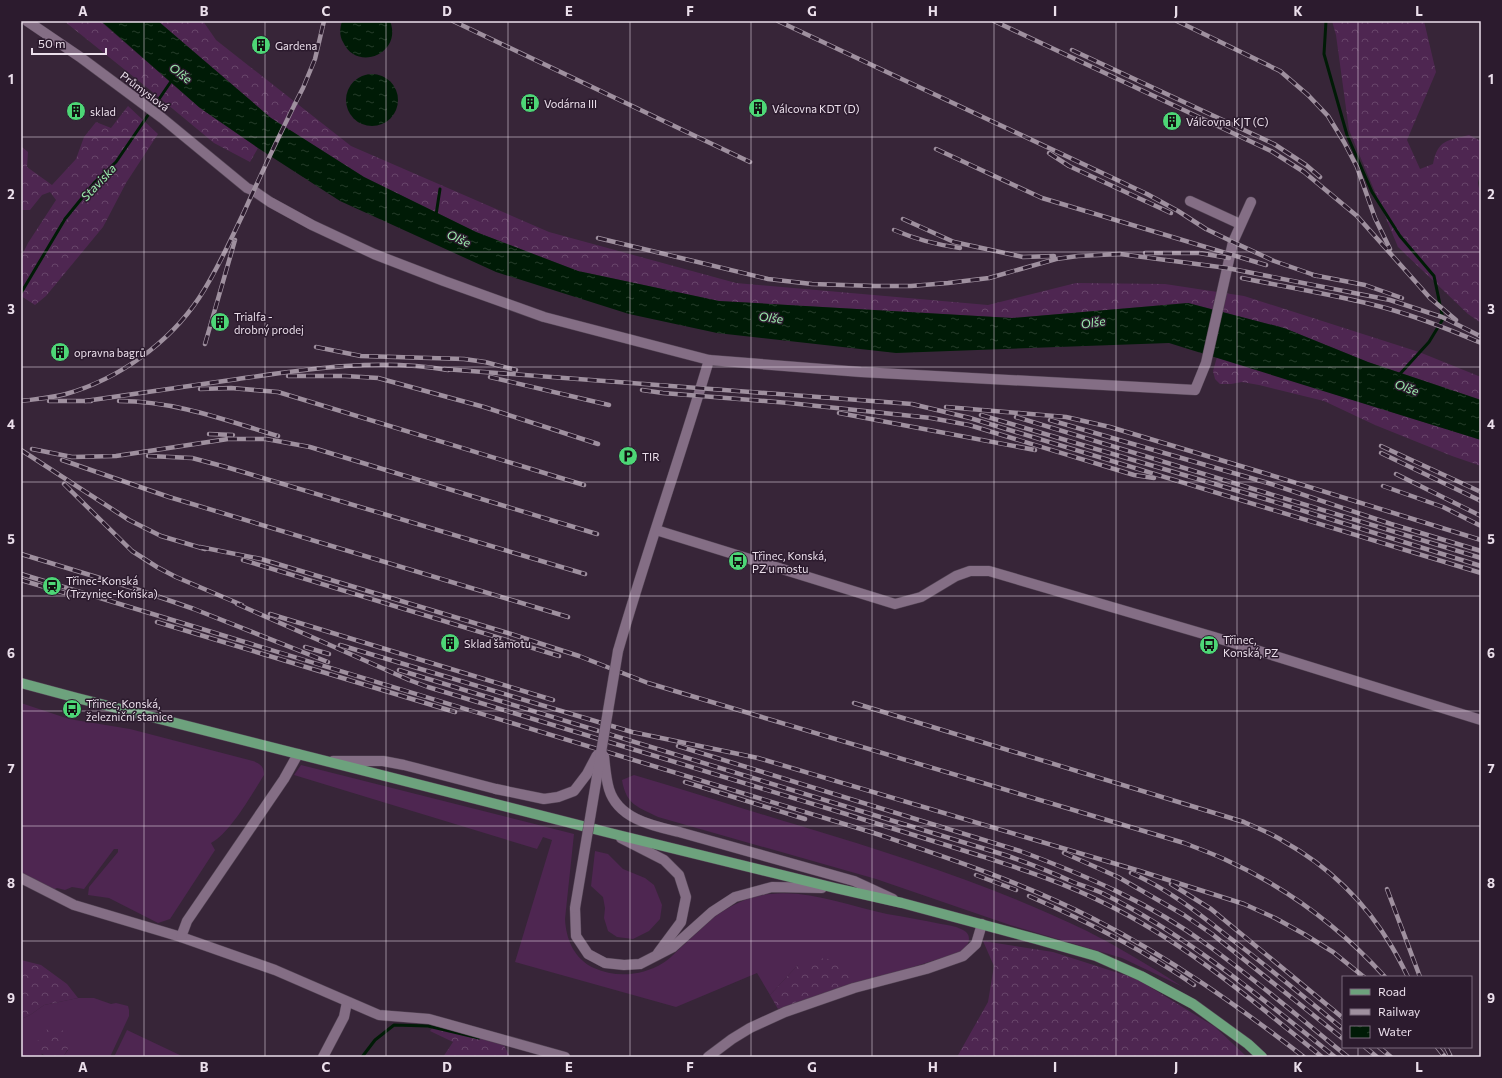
<svg xmlns="http://www.w3.org/2000/svg" width="1502" height="1078" viewBox="0 0 1502 1078" font-family="Commissioner,sans-serif">
<style>
.grass{fill:#4e2651}
.forest{fill:url(#forest-crowns)}
.water{fill:url(#water-ripples)}
.lines{fill:none;stroke-linecap:round;stroke-linejoin:round}
.stream{stroke:#001b06;stroke-width:3}
.minor-casing{stroke:#534454;stroke-width:11}
.major-casing{stroke:#534454;stroke-width:11}
.minor{stroke:#846e85;stroke-width:10}
.major{stroke:#6da27d;stroke-width:10}
.rail-casing{stroke:#9f909f;stroke-width:4.5}
.rail{stroke:#2c1b2e;stroke-width:3;stroke-dasharray:9;stroke-linecap:butt}
.minor-bridge-casing{stroke:#534454;stroke-width:11;stroke-linecap:butt}
.minor-bridge{stroke:#846e85;stroke-width:10}
.grid{fill:none;stroke:#ebdfeb;stroke-width:1;stroke-opacity:0.55}
.labels{text-anchor:middle;dominant-baseline:central;stroke-width:3;stroke-linejoin:round;paint-order:stroke}
.poi-label{font-size:11px;fill:#ebdfeb;stroke:#2c1b2e;text-anchor:start}
.street-label{font-size:11px;fill:#ebdfeb;stroke:#2c1b2e}
.water-label{font-size:12px;font-style:italic;fill:#9cf0ae;stroke:#2c1b2e}
.neatline{fill:none;stroke:#ebdfeb;stroke-width:1.5}
.grid-label{font-size:13px;text-anchor:middle;font-weight:bold;fill:#ebdfeb}
</style>
<defs>
<pattern id="forest-crowns" width="20" height="18" patternUnits="userSpaceOnUse"><rect width="20" height="18" fill="#4e2651"/><path d="M2 6a3 3 0 1 1 6 0M12 15a3 3 0 1 1 6 0" fill="none" stroke="#68456a"/></pattern>
<pattern id="water-ripples" width="26" height="14" patternUnits="userSpaceOnUse"><rect width="26" height="14" fill="#001b06"/><path d="M2 4q2-2 4 0t4 0M15 11q2-2 4 0t4 0" fill="none" stroke="#253c2a"/></pattern>
</defs>
<rect width="100%" height="100%" fill="#372538"/>
<!-- grass -->
<g class="grass">
<path d="M21,703L69,719L130,729L253,761C261,764 264,767 264,775C252,794 230,833 211,843L215,850L170,919L158,923L109,898L88,895L89,887L118,852V849H114L84,889L72,887L65,890L57,888L53,890L21,874Z"/>
<path d="M301,765L574,834L565,919C566,939 574,959 594,968C616,978 642,976 663,963C668,960 673,955 677,951C689,940 701,929 713,918C729,906 750,895 771,894C810,890 849,906 887,914C905,917 923,920 941,924C947,925 955,926 961,929C974,934 969,946 961,952L859,984L798,965L770,995L757,973L676,1007L515,962L552,840L543,837L537,849L294,775Z"/>
<path d="M634,775C691,792 747,810 804,827C900,856 996,887 1087,931C1120,948 1152,967 1183,987L1122,958L1010,925L876,879L658,817C638,807 626,805 622,780Z"/>
<polygon points="595,851 608,854 623,869 645,878 654,885 662,905 660,919 649,931 633,939 617,937 608,931 604,918 605,908 603,897 591,886"/>
<polygon points="78,998 94,998 111,1004 116,1003 128,1006 129,1010 129,1016 110,1057 63,1057 68,1050 41,1054 46,1057 21,1057 21,1019 30,1015 44,1005"/>
<polygon points="127,1030 184,1057 114,1057"/>
</g>
<!-- forest -->
<g class="forest">
<polygon points="64,21 100,21 200,108 258,148 250,162 214,143 150,90"/>
<polygon points="158,21 203,21 216,40 351,146 549,232 736,283 988,305 1076,283 1165,284 1244,296 1419,352 1481,377 1481,400 1368,362 1284,328 1188,303 1012,318 719,301 578,271 476,232 364,177 271,118"/>
<path d="M1332,21H1424L1436,72L1407,140L1420,169L1433,164C1438,139 1447,141 1469,135L1481,141V169L1478,183L1481,199V323L1468,314L1398,247L1349,130L1336,35Z"/>
<polygon points="128,106 158,134 126,183 103,227 46,296 35,305 21,296 21,257 28,243 56,200 50,192 42,195 30,210 21,210 21,150 22,147 28,152 27,167 52,185 76,159 84,137 96,122 111,128"/>
<polygon points="1217,357 1481,440 1481,466 1452,456 1375,425 1324,401 1259,385 1242,382 1231,384 1220,384 1215,379 1213,371"/>
<polygon points="983,941 1053,952 1137,979 1215,1027 1247,1057 957,1057 988,1002 994,966"/>
<path d="M816,958C843,960 847,958 859,984L778,1009L770,995L798,965Z"/>
<polygon points="21,960 41,965 67,984 78,998 44,1005 30,1015 21,1019"/>
<polygon points="436,1023 504,1045 510,1057 443,1057 453,1042 430,1031"/>
<path d="M56,1027L67,1033C70,1043 69,1049 63,1057H46L37,1049C36,1037 43,1029 56,1027Z"/>
</g>
<!-- water -->
<g class="water">
<polygon points="101,21 158,21 271,118 364,177 476,232 578,271 719,301 1012,318 1188,303 1284,328 1368,362 1481,400 1481,440 1169,343 896,353 717,333 629,314 496,272 340,201 258,148 200,108"/>
<path d="M342,21H390C403,53 357,73 343,42C339,35 340,28 342,21Z"/>
<circle cx="372" cy="100" r="26"/>
</g>
<g class="lines">
<!-- stream -->
<g class="stream">
<polyline points="1326,21 1324,54 1347,135 1372,192 1400,236 1434,276 1443,319 1429,342 1399,375"/>
<polyline points="436,215 440,189"/>
<polyline points="21,293 65,219 95,182 116,162 172,80"/>
<polyline points="362,1057 375,1040 394,1025 428,1026 479,1038"/>
</g>
<defs>
<g id="minor">
<polyline points="27,21 80,57 162,118 247,188 254,191 270,202 312,225 374,254 444,281 544,317 709,360 861,372 1195,390 1206,363 1233,242 1251,202"/>
<polyline points="1190,201 1240,224"/>
<polyline points="656,530 895,604 921,597 956,576 970,571 989,571 1214,637 1481,720"/>
<path d="M618,651C646,554 680,458 709,360"/>
<polyline points="333,761 383,761 404,765 496,789"/>
<polyline points="679,832 854,881 893,899"/>
<polyline points="621,838 664,860 679,875 686,897 681,922 658,953"/>
<polyline points="21,878 74,905 181,937 275,970 379,1015 429,1019 565,1057"/>
<polyline points="575,908 576,936 588,954 605,963 624,965 640,964 673,947 712,912 735,897 772,887 822,888"/>
<polyline points="181,937 187,921 284,779 298,754"/>
<polyline points="323,1057 344,1017 347,1002"/>
<polyline points="708,1057 732,1039 750,1028 785,1012 854,988 926,969 963,956 976,944 982,924"/>
</g>
<polyline id="major" points="21,683 77,698 614,834 835,888 902,903 1036,939 1096,956 1141,976 1193,1004 1248,1044 1262,1057"/>
</defs>
<!-- minor casing -->
<use href="#minor" class="minor-casing"/>
<!-- major casing -->
<use href="#major" class="major-casing"/>
<!-- minor -->
<use href="#minor" class="minor"/>
<!-- major -->
<use href="#major" class="major"/>
<defs>
<g id="rail">
<polyline points="453,21 750,162"/>
<polyline points="778,21 1147,194 1178,211 1206,229 1233,242 1274,261 1317,276"/>
<polyline points="994,21 1271,151 1304,172 1357,216 1430,298 1456,320"/>
<polyline points="1177,21 1280,71 1308,95 1328,116 1344,142 1357,167 1375,218 1390,249"/>
<polyline points="1072,50 1274,144 1306,165 1320,177"/>
<polyline points="936,149 1042,198 1266,265"/>
<polyline points="1049,153 1069,166 1171,213"/>
<polyline points="903,219 954,242 1023,257 1054,256"/>
<path d="M894,230C915,239 938,245 960,248"/>
<polyline points="598,238 768,279 812,284 875,286 911,286 948,283 989,278 1056,259 1078,256 1120,254 1227,268 1390,300 1442,317 1480,336"/>
<polyline points="1145,253 1199,253 1229,258"/>
<polyline points="1313,275 1365,285 1402,298"/>
<path d="M1242,278C1286,287 1330,294 1374,305C1411,314 1446,328 1481,343"/>
<polyline points="205,344 235,240"/>
<polyline points="316,347 361,356 464,359 485,362 516,370"/>
<polyline points="444,369 912,404 970,418 1481,573"/>
<polyline points="288,376 345,376 378,378 484,407 598,444"/>
<polyline points="490,377 609,405"/>
<polyline points="200,389 231,388 278,392 584,485"/>
<polyline points="642,390 663,393 789,403 931,418 969,425 1134,475 1154,478"/>
<path d="M21,401C36,399 51,398 66,394C119,379 169,343 199,298C217,271 230,241 244,212C263,170 282,129 303,88L315,59L324,21"/>
<polyline points="49,401 91,401"/>
<path d="M85,401C136,394 187,386 238,379C307,369 378,358 448,370"/>
<path d="M119,401C175,401 225,420 278,436"/>
<polyline points="946,407 1066,417 1110,427 1264,473 1481,540"/>
<polyline points="839,413 1035,450"/>
<polyline points="981,415 1262,498 1481,566"/>
<polyline points="1016,417 1481,558"/>
<polyline points="1050,420 1268,483 1391,524 1481,551"/>
<polyline points="209,434 233,435"/>
<polyline points="1381,446 1481,492"/>
<polyline points="32,449 72,457 116,456 228,439 266,439 310,447 597,534"/>
<polyline points="21,450 129,520 161,536 205,549"/>
<polyline points="1381,453 1481,501"/>
<polyline points="148,456 192,458 226,467 585,574"/>
<polyline points="62,460 169,497 568,617"/>
<polyline points="1396,474 1481,516"/>
<polyline points="64,484 132,551 157,567 176,577 242,605"/>
<polyline points="1383,486 1443,507 1481,526"/>
<path d="M200,547L261,559L511,634L579,656L648,683L1184,843C1197,848 1211,853 1224,859C1286,887 1340,927 1385,977"/>
<polyline points="21,554 136,589 194,609 328,662"/>
<polyline points="243,560 559,656"/>
<path d="M21,574L874,833C948,858 1024,883 1094,919C1169,957 1238,1006 1304,1057"/>
<polyline points="21,580 65,593"/>
<path d="M237,604L409,680L428,687C567,729 707,772 846,814C890,828 934,841 978,855C1021,869 1065,883 1106,904C1186,943 1254,1002 1322,1057"/>
<polyline points="270,614 553,700"/>
<polyline points="157,622 455,712"/>
<polyline points="340,645 632,732 758,758 1140,871 1244,904 1275,918 1304,934 1333,952 1364,977"/>
<polyline points="305,647 329,654"/>
<path d="M399,670L1005,855C1028,863 1051,872 1073,882C1083,886 1094,889 1104,894C1190,937 1261,998 1335,1057"/>
<path d="M854,703L1244,822C1257,828 1271,833 1283,841C1328,866 1366,903 1392,947C1398,957 1403,967 1408,977"/>
<path d="M678,746L1020,851C1085,875 1150,903 1206,944C1255,979 1301,1019 1348,1057"/>
<polyline points="685,782 805,819"/>
<polyline points="1064,853 1118,877 1184,915 1212,934 1342,1038"/>
<path d="M1131,873C1166,888 1196,911 1226,935C1266,965 1304,997 1343,1029"/>
<polyline points="976,875 1016,890"/>
<polyline points="1171,884 1211,909 1343,1018"/>
<polyline points="1387,889 1420,977"/>
<path d="M1029,896C1086,921 1142,949 1194,985"/>
<polyline points="1365,1047 1377,1057"/>
<polyline points="1379,1047 1391,1057"/>
<polyline points="1437,1047 1445,1057"/>
<polyline points="1446,1047 1451,1057"/>
</g>
</defs>
<!-- rail casing -->
<use href="#rail" class="rail-casing"/>
<!-- rail -->
<use href="#rail" class="rail"/>
<defs>
<g id="minor-bridge">
<path d="M604,756C605,767 606,779 609,789C618,819 653,826 679,832"/>
<polyline points="496,789 544,799 558,797 574,791 587,774 597,755"/>
<polyline points="575,908 618,651"/>
</g>
</defs>
<!-- minor-bridge casing -->
<use href="#minor-bridge" class="minor-bridge-casing"/>
<!-- minor-bridge -->
<use href="#minor-bridge" class="minor-bridge"/>
</g>
<!-- grid -->
<path class="grid" d="M144,21V1057M265,21V1057M386,21V1057M508,21V1057M630,21V1057M751,21V1057M872,21V1057M994,21V1057M1116,21V1057M1237,21V1057M1358,21V977M21,137H1481M21,252H1481M21,367H1481M21,482H1481M21,596H1481M21,711H1481M21,826H1481M21,941H1481M1358,1047V1057"/>
<!-- icons -->
<defs>
<symbol id="building-disc" viewBox="-11 -11 22 22"><circle r="9.5" fill="#4dd676" stroke="#2c1b2e"/><path d="M-4-6H4V6H1V3H-1V6H-4ZM-2.5-4.3h1.7v1.8h-1.7ZM.8-4.3h1.7v1.8H.8ZM-2.5-1h1.7V.8h-1.7ZM.8-1h1.7V.8H.8Z" fill="#111"/></symbol>
<symbol id="parking-disc" viewBox="-11 -11 22 22"><circle r="9.5" fill="#4dd676" stroke="#2c1b2e"/><path d="M-3.5-5.5H1a3.5 3.5 0 0 1 0 7H-1V5.5H-3.5ZM-1-3.4V-.6H.8a1.4 1.4 0 0 0 0-2.8Z" fill="#111"/></symbol>
<symbol id="bus-disc" viewBox="-11 -11 22 22"><circle r="9.5" fill="#4dd676" stroke="#2c1b2e"/><path d="M-5-6H5V4H4V6H2V4H-2V6H-4V4H-5ZM-3.5-4V0h7V-4ZM-3.5 1.2v1.5H-2V1.2ZM2 1.2v1.5H3.5V1.2Z" fill="#111"/></symbol>
<symbol id="station-disc" viewBox="-11 -11 22 22"><circle r="9.5" fill="#4dd676" stroke="#2c1b2e"/><path d="M-3-6H3Q5-6 5-4V2Q5 4 3 4L4.5 6H3L1.5 4h-3L-3 6H-4.5L-3 4Q-5 4-5 2V-4Q-5-6-3-6ZM-3.5-4v3h7v-3ZM-3.5 1v1.5H-2V1ZM2 1v1.5H3.5V1Z" fill="#111"/></symbol>
</defs>
<g fill-rule="evenodd">
<use href="#building-disc" x="250" y="34" width="22" height="22"/>
<use href="#building-disc" x="519" y="92" width="22" height="22"/>
<use href="#building-disc" x="747" y="97" width="22" height="22"/>
<use href="#building-disc" x="65" y="100" width="22" height="22"/>
<use href="#building-disc" x="1161" y="110" width="22" height="22"/>
<use href="#building-disc" x="209" y="311" width="22" height="22"/>
<use href="#building-disc" x="49" y="341" width="22" height="22"/>
<use href="#parking-disc" x="617" y="445" width="22" height="22"/>
<use href="#bus-disc" x="727" y="550" width="22" height="22"/>
<use href="#station-disc" x="41" y="575" width="22" height="22"/>
<use href="#building-disc" x="439" y="632" width="22" height="22"/>
<use href="#bus-disc" x="1198" y="634" width="22" height="22"/>
<use href="#bus-disc" x="61" y="698" width="22" height="22"/>
</g>
<g class="labels">
<!-- poi labels -->
<g class="poi-label">
<text x="275" y="45">Gardena</text>
<text x="544" y="103">Vodárna III</text>
<text x="772" y="108">Válcovna KDT (D)</text>
<text x="90" y="111">sklad</text>
<text x="1186" y="121">Válcovna KJT (C)</text>
<text x="234" y="316">Trialfa -<tspan x="234" dy="13">drobný prodej</tspan></text>
<text x="74" y="352">opravna bagrů</text>
<text x="642" y="456">TIR</text>
<text x="752" y="555">Třinec, Konská,<tspan x="752" dy="13">PZ u mostu</tspan></text>
<text x="66" y="580">Třinec-Konská<tspan x="66" dy="13">(Trzyniec-Końska)</tspan></text>
<text x="1223" y="639">Třinec,<tspan x="1223" dy="13">Konská, PZ</tspan></text>
<text x="464" y="643">Sklad šamotu</text>
<text x="86" y="703">Třinec, Konská,<tspan x="86" dy="13">železniční stanice</tspan></text>
</g>
<!-- street labels -->
<g class="street-label">
<text transform="translate(145 91) rotate(37)">Průmyslová</text>
</g>
<!-- water labels -->
<g class="water-label">
<text transform="translate(181 73) rotate(38)">Olše</text>
<text transform="translate(98 182) rotate(-47)">Staviska</text>
<text transform="translate(459 238) rotate(24)">Olše</text>
<text transform="translate(771 317) rotate(7)">Olše</text>
<text transform="translate(1093 322) rotate(-9)">Olše</text>
<text transform="translate(1407 387) rotate(20)">Olše</text>
</g>
</g>
<!-- border -->
<rect width="1502" height="1078" fill="none" stroke="#2c1b2e" stroke-width="44"/>
<!-- legend -->
<rect x="1342" y="976" width="130" height="72" fill="#2c1b2e" stroke="#78697a"/>
<rect x="1350" y="989" width="20" height="6" fill="#6da27d" stroke="#78697a"/>
<text x="1378" y="996" font-size="12" fill="#ebdfeb">Road</text>
<rect x="1350" y="1009" width="20" height="6" fill="#9f909f" stroke="#78697a"/>
<text x="1378" y="1016" font-size="12" fill="#ebdfeb">Railway</text>
<rect x="1350" y="1026" width="20" height="12" fill="url(#water-ripples)" stroke="#78697a"/>
<text x="1378" y="1036" font-size="12" fill="#ebdfeb">Water</text>
<!-- scale -->
<path d="M32 48v6h74v-6" fill="none" stroke="#ebdfeb" stroke-width="2"/>
<text x="38" y="48" font-size="12" fill="#ebdfeb" stroke="#2c1b2e" stroke-width="3" paint-order="stroke">50 m</text>
<rect x="22" y="22" width="1458" height="1034" class="neatline"/>
<g class="grid-label">
<text x="83" y="16">A</text>
<text x="204" y="16">B</text>
<text x="326" y="16">C</text>
<text x="447" y="16">D</text>
<text x="569" y="16">E</text>
<text x="690" y="16">F</text>
<text x="812" y="16">G</text>
<text x="933" y="16">H</text>
<text x="1055" y="16">I</text>
<text x="1176" y="16">J</text>
<text x="1298" y="16">K</text>
<text x="1419" y="16">L</text>
<text x="11" y="84">1</text>
<text x="1491" y="84">1</text>
<text x="11" y="199">2</text>
<text x="1491" y="199">2</text>
<text x="11" y="314">3</text>
<text x="1491" y="314">3</text>
<text x="11" y="429">4</text>
<text x="1491" y="429">4</text>
<text x="11" y="544">5</text>
<text x="1491" y="544">5</text>
<text x="11" y="658">6</text>
<text x="1491" y="658">6</text>
<text x="11" y="773">7</text>
<text x="1491" y="773">7</text>
<text x="11" y="888">8</text>
<text x="1491" y="888">8</text>
<text x="11" y="1003">9</text>
<text x="1491" y="1003">9</text>
<text x="83" y="1072">A</text>
<text x="204" y="1072">B</text>
<text x="326" y="1072">C</text>
<text x="447" y="1072">D</text>
<text x="569" y="1072">E</text>
<text x="690" y="1072">F</text>
<text x="812" y="1072">G</text>
<text x="933" y="1072">H</text>
<text x="1055" y="1072">I</text>
<text x="1176" y="1072">J</text>
<text x="1298" y="1072">K</text>
<text x="1419" y="1072">L</text>
</g>
</svg>
